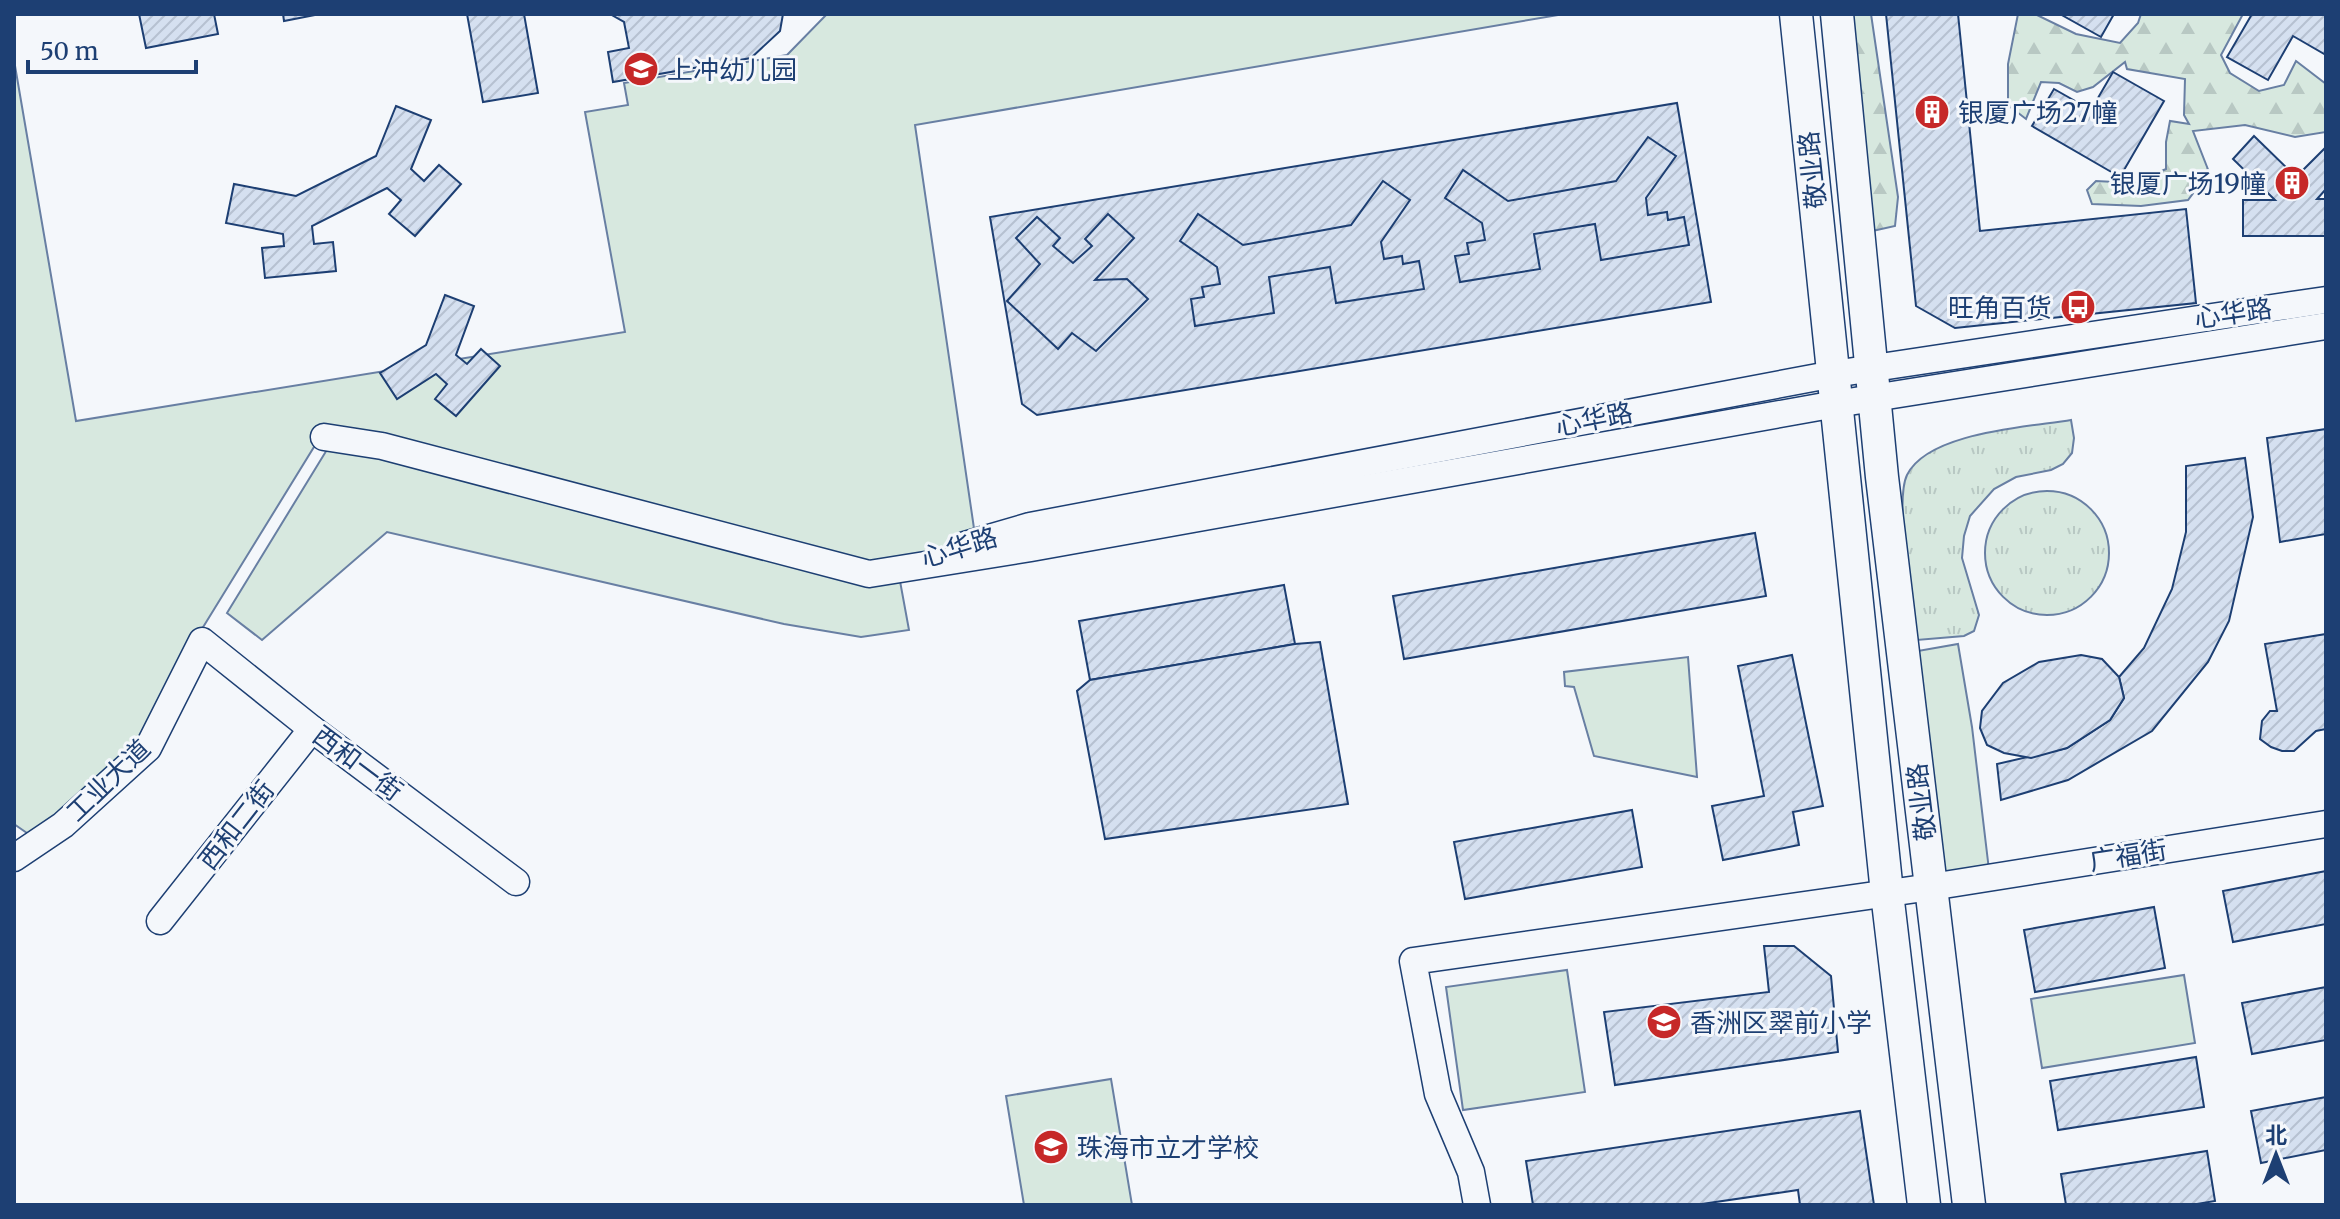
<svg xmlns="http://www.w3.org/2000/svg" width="2340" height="1219" viewBox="0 0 2340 1219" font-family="Merriweather,'Noto Sans SC',serif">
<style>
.grass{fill:#d7e8df;stroke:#687fa3;stroke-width:2}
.forest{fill:url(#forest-firs);stroke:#687fa3;stroke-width:2}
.park{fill:url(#park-tufts);stroke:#687fa3;stroke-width:2}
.building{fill:url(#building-hatch);stroke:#1d3f73;stroke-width:2}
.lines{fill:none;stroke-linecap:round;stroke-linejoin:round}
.minor-casing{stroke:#1d3f73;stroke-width:29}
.major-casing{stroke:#1d3f73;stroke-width:35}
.minor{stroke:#f4f7fb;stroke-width:26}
.major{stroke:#f4f7fb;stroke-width:32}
.labels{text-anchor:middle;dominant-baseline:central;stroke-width:6;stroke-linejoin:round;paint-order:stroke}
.poi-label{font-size:26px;fill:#1d3f73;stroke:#f4f7fb;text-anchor:start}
.street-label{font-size:26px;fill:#1d3f73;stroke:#f4f7fb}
</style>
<defs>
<pattern id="forest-firs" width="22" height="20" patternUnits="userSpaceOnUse" patternTransform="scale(2)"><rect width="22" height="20" fill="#d7e8df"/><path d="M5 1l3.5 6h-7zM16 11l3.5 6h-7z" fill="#b8c8c3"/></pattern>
<pattern id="park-tufts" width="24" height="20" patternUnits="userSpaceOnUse" patternTransform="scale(2)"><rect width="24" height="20" fill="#d7e8df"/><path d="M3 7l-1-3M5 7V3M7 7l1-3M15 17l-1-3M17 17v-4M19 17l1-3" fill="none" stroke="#b8c8c3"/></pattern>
<pattern id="building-hatch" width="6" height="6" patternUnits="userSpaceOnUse" patternTransform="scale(2)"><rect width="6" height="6" fill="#d5e0f0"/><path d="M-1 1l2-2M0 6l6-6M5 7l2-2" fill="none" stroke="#b6c1d1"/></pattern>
</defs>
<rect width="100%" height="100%" fill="#f4f7fb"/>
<!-- grass -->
<g class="grass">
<polygon points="827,14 1564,14 915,125 976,542 869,573 322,434 197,637 142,742 37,840 14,824 14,60 76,421 625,332 585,112 628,105 624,83 787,55"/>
<polygon points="328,448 378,454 900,581 909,630 861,637 784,624 387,532 262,640 227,613"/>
<polygon points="1958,644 1972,727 1989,870 1938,875 1912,652"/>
<polygon points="1688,657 1697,777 1594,756 1574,687 1565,686 1564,672"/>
<polygon points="1567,970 1585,1092 1463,1110 1446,987"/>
<polygon points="2184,975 2195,1043 2042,1068 2031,999"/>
<polygon points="1111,1079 1132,1205 1024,1205 1006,1096"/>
</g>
<!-- forest -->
<g class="forest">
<polygon points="1849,14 1871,14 1898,197 1895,226 1868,232"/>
<polygon points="2018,14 2035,14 2076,34 2120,43 2138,23 2141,14 2243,14 2221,55 2230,73 2259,91 2284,85 2296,61 2326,84 2326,132 2295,137 2245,125 2193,131 2209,172 2188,200 2141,206 2092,204 2087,190 2096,181 2135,183 2166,169 2166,142 2170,121 2189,124 2184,115 2185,79 2127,69 2125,62 2093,87 2077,92 2059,83 2041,82 2026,119 2008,105 2008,64"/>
</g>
<!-- park -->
<g class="park">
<path d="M2071,420L2074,438L2072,453L2063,464L2051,470L2016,477L1994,489L1970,516L1964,536L1962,558L1979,615L1974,631L1964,636L1917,640C1913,606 1894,502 1907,475C1928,432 2029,427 2071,420Z"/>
<circle cx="2047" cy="553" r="62"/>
</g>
<!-- building -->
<g class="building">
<polygon points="139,14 214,14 218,34 146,48"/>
<polygon points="283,14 320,14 284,21"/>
<polygon points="467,14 524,14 538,93 483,102"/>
<polygon points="610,14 783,14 780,31 751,58 613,82 608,52 629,48 624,22"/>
<polygon points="1886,14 1958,14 1980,231 2186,209 2196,303 1955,328 1916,306"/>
<polygon points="2060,14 2114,14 2101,37"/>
<polygon points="2252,14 2326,14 2326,55 2293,36 2268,80 2227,57"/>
<polygon points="2113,72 2164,101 2120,177 2032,126 2054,89 2091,110"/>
<polygon points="1677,103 1711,302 1037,415 1022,404 990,217"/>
<polygon points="396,106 431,120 411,169 424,181 439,165 461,184 415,236 389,214 401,200 387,188 312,226 314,244 333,242 336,271 265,278 262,248 284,246 283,234 226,223 234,184 296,196 376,156"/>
<polygon points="2254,136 2296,177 2326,147 2326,189 2317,199 2326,199 2326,236 2243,236 2243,200 2275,200 2233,159"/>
<polygon points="1648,137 1676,156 1646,198 1648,215 1667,212 1668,220 1684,217 1689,245 1601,260 1595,224 1534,234 1540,269 1460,282 1455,256 1469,254 1467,243 1485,240 1482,223 1445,198 1463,170 1508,201 1616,181"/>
<polygon points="1383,181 1410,200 1381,242 1384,259 1402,256 1403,264 1419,261 1424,289 1336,303 1330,267 1269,277 1274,313 1195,326 1191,299 1204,297 1202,287 1220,284 1217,267 1180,241 1198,214 1243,245 1351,225"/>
<polygon points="1108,214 1134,238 1095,280 1127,279 1148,299 1096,351 1072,333 1058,349 1007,301 1040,264 1016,238 1037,217 1060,238 1053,246 1073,263 1092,246 1085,239"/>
<polygon points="445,295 474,306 456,355 467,364 481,349 500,366 456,416 435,399 447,384 436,374 397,399 380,373 426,345"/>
<polygon points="2326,429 2326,534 2280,542 2267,438"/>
<polygon points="2245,458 2253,517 2229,621 2208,662 2152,731 2068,780 2001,800 1997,764 2067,748 2110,720 2124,698 2119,677 2144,648 2172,589 2186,532 2186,466"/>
<polygon points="1755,533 1766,596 1404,659 1393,596"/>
<polygon points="1284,585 1295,644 1090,680 1079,621"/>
<polygon points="2326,634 2326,729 2316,731 2294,751 2282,751 2271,747 2260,739 2262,721 2270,711 2277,711 2265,644"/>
<polygon points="1320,642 1348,804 1105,839 1077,691 1090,680 1295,644"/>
<polygon points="1792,655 1823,806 1793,812 1799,845 1723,860 1712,806 1764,796 1738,666"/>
<polygon points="2081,655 2102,659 2119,677 2124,698 2110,720 2067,748 2031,758 2004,753 1987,745 1980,728 1982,711 2003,683 2039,662"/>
<polygon points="1632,810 1642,867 1465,899 1454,842"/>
<polygon points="2326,871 2326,924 2233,942 2223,891"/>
<polygon points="2154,907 2165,968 2035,992 2024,930"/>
<polygon points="1764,946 1794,946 1831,976 1838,1052 1615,1085 1604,1012 1769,992"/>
<polygon points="2326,987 2326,1040 2252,1054 2242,1003"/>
<polygon points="2196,1057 2204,1107 2058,1130 2050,1081"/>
<polygon points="2326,1097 2326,1150 2261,1163 2251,1111"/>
<polygon points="1860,1111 1874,1205 1800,1205 1798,1190 1695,1205 1533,1205 1526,1161"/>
<polygon points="2207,1151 2215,1201 2191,1205 2066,1205 2061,1174"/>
</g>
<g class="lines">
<defs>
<g id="minor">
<polyline points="324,437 382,446 869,574 1031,548 1836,404 2326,326"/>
<polyline points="965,545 1030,526 1834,374 2326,300"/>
<polyline points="14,858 63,825 148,748 202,641 312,729 516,882"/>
<polyline points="160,921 312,729"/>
<polyline points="1477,1205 1471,1172 1438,1094 1413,961 1931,887 2326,824"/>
</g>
<g id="major">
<polyline points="1796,14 1887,893 1924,1205"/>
<polyline points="1837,14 1882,477 1969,1205"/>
</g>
</defs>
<!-- minor casing -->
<use href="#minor" class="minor-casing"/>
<!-- major casing -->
<use href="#major" class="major-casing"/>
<!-- minor -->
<use href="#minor" class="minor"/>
<!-- major -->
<use href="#major" class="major"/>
</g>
<!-- icons -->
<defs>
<symbol id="school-disc" viewBox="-11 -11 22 22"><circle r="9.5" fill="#c62828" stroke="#f4f7fb"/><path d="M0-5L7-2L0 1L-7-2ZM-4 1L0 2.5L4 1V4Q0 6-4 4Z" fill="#fff"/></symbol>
<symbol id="building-disc" viewBox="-11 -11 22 22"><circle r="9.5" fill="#c62828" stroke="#f4f7fb"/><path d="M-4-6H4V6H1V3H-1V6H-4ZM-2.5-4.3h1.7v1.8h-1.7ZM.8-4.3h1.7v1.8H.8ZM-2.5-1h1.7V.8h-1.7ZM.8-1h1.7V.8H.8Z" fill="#fff"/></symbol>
<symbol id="bus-disc" viewBox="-11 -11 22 22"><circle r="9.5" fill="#c62828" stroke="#f4f7fb"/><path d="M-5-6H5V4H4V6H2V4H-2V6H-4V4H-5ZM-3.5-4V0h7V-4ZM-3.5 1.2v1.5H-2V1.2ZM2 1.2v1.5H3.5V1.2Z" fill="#fff"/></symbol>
</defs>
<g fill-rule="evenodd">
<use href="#school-disc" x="621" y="49" width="40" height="40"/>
<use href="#building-disc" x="1912" y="92" width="40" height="40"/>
<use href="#building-disc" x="2272" y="163" width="40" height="40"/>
<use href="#bus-disc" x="2058" y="287" width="40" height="40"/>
<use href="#school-disc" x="1644" y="1002" width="40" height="40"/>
<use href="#school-disc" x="1031" y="1127" width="40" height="40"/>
</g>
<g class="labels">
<!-- poi labels -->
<g class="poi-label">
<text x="667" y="69">上冲幼儿园</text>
<text x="1958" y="112">银厦广场27幢</text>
<text x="2266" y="183" text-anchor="end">银厦广场19幢</text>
<text x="2052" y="307" text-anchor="end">旺角百货</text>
<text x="1690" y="1022">香洲区翠前小学</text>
<text x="1077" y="1147">珠海市立才学校</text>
</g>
<!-- street labels -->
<g class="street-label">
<text transform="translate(1812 170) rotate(-96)">敬业路</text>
<text transform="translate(2233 313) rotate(-8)">心华路</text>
<text transform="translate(1594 419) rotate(-11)">心华路</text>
<text transform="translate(959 547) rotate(-17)">心华路</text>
<text transform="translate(358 763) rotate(37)">西和一街</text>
<text transform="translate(108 780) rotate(-44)">工业大道</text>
<text transform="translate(1921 802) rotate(-97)">敬业路</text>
<text transform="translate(236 825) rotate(-52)">西和二街</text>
<text transform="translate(2128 855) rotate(-9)">广福街</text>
</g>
</g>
<!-- border -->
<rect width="2340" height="1219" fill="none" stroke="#1d3f73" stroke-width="32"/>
<!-- north arrow -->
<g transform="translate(2276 1155)" stroke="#f4f7fb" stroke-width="6" paint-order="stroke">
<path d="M0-6L14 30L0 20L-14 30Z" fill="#1d3f73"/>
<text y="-12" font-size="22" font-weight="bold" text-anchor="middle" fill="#1d3f73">北</text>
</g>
<!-- scale -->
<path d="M28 60v12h168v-12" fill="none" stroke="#1d3f73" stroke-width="4"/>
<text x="40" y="60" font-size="24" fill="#1d3f73" stroke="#f4f7fb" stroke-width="6" paint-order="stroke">50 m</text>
</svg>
